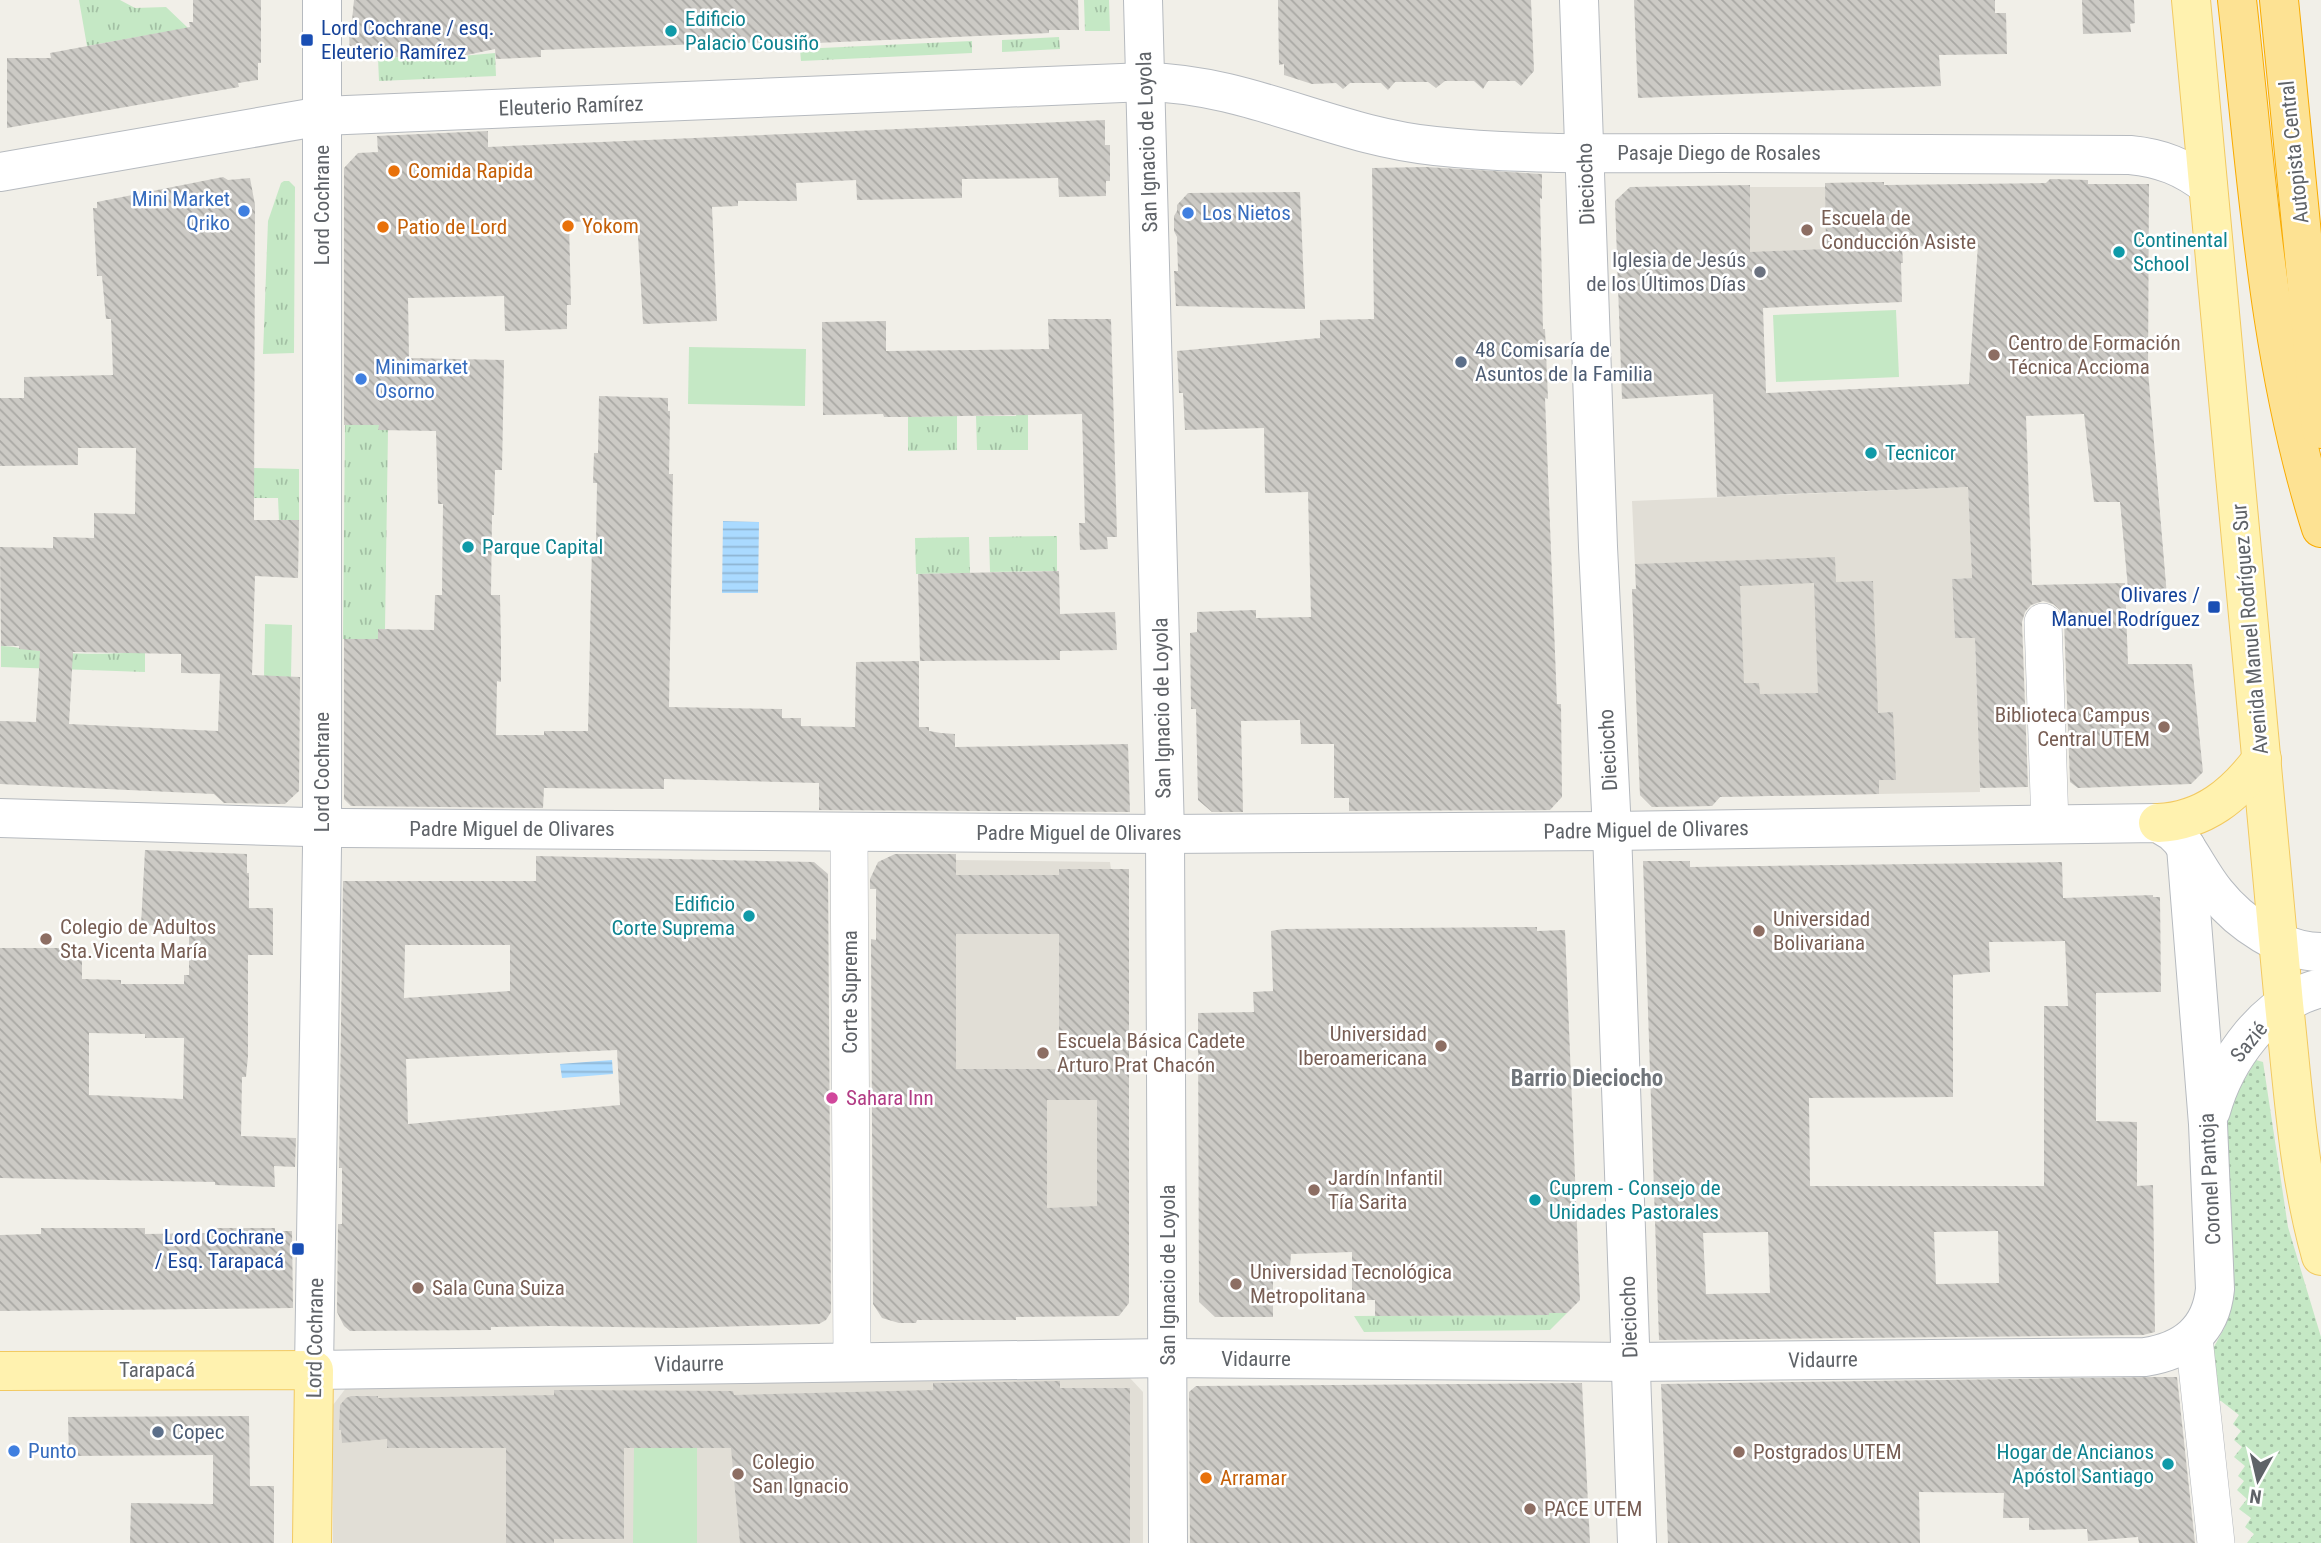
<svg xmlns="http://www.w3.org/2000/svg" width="2321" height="1543" viewBox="0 0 2321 1543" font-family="'Roboto Condensed',sans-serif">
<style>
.education{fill:#e1ded6}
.grass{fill:url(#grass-tufts)}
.park{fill:url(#park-dots)}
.garden{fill:#c5e8c5}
.water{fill:url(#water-rules)}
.building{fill:url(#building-back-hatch);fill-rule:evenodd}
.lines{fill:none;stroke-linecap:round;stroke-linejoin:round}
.street-casing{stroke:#b5b8bc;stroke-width:38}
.secondary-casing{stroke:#b6babf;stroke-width:40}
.primary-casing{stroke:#f2c960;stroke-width:40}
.highway-casing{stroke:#f9ab00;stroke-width:40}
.street{stroke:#fff;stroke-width:37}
.secondary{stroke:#fff;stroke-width:38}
.primary{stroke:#fff2af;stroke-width:38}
.highway{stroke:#fde293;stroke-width:38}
.culture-dot{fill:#0f9aa8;stroke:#fff;stroke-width:2.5}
.transit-dot{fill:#1a4fb4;stroke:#fff;stroke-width:2.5}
.food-dot{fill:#e8710a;stroke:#fff;stroke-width:2.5}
.shop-dot{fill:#3f7fe0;stroke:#fff;stroke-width:2.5}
.education-dot{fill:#8d6e63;stroke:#fff;stroke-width:2.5}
.worship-dot{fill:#6b7280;stroke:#fff;stroke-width:2.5}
.service-dot{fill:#5c6f8a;stroke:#fff;stroke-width:2.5}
.hotel-dot{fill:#d1479c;stroke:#fff;stroke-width:2.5}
.labels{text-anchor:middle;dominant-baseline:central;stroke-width:5;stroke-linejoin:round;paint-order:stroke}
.culture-label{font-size:21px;fill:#0d838f;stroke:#fff;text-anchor:start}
.transit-label{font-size:21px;fill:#164399;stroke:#fff;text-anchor:end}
.street-label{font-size:21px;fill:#5f6368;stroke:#fff}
.food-label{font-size:21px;fill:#c56008;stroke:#fff;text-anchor:start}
.shop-label{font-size:21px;fill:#366cbe;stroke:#fff;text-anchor:start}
.education-label{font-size:21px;fill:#785e54;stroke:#fff;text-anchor:start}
.worship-label{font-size:21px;fill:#5b616d;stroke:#fff;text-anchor:end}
.service-label{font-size:21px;fill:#4e5e75;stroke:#fff;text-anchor:start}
.hotel-label{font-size:21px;fill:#b23c85;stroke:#fff;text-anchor:start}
.neighbourhood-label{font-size:23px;font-weight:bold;fill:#70757a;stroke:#fff}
</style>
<defs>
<pattern id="grass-tufts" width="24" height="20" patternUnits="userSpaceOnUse" patternTransform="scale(1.75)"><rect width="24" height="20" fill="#c5e8c5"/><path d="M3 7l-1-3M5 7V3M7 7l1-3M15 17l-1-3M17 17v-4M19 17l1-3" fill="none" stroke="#a3c0a4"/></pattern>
<pattern id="park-dots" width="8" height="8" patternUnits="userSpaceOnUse" patternTransform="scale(1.75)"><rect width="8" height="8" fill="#c5e8c5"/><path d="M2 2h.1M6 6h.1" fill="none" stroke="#a3c0a4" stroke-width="1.8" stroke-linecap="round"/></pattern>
<pattern id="water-rules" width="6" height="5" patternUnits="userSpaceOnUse" patternTransform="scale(1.75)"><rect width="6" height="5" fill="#aadaff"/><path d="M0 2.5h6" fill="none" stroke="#8eb4d2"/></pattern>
<pattern id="building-back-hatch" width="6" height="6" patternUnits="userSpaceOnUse" patternTransform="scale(1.75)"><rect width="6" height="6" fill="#cccac5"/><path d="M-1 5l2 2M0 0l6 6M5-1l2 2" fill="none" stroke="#a9a8a4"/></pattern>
</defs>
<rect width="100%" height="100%" fill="#f1efe8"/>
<!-- education -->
<g class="education">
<polygon points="1884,182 1884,247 1744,253 1750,187 1825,187 1825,183"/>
<polygon points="1968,487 1972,578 1952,579 1955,638 1975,638 1980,792 1720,797 1712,806 1652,807 1640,795 1632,589 1636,589 1632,501"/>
<polygon points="956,860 1110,862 1111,869 1129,869 1129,1222 956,1230"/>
<polygon points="1129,1377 1143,1392 1143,1543 333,1543 333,1405 346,1388"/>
</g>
<!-- grass -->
<g class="grass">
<polygon points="79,0 120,0 135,8 166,7 188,28 87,46"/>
<polygon points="1084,0 1109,0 1110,31 1085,31"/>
<polygon points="1059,37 1060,49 1002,52 1002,40"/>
<polygon points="972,41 972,53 801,61 800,49"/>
<polygon points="495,53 496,76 379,81 378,58 449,55 462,56"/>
<polygon points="284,181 289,181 295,187 294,353 263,354 268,221 281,183"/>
<polygon points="1017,406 1028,406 1028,450 977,450 976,416 1016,416"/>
<polygon points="957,416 957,450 908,451 908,417"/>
<polygon points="345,425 379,425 379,430 388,430 385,629 378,629 378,639 343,639"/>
<polygon points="253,468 299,469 299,520 279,520 278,498 254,498"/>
<polygon points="1057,536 1057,571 990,572 989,537"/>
<polygon points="969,537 970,573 916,574 915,538"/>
<path d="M1,646C13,646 23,649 34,650C60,654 121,656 145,650V672L1,667Z"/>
<polygon points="1549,1313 1567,1313 1550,1330 1364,1332 1354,1316 1548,1315"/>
</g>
<!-- park -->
<polygon class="park" points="2256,1060 2263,1062 2288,1227 2321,1337 2321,1543 2247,1543 2254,1534 2245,1527 2251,1518 2239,1509 2247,1499 2237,1490 2244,1481 2238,1476 2245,1466 2234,1457 2242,1447 2234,1440 2241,1431 2233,1424 2239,1415 2221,1401 2210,1402 2206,1361 2225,1327 2230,1309 2233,1273 2227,1113 2228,1108"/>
<!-- garden -->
<g class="garden">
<polygon points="1896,310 1899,377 1776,382 1773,315"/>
<polygon points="689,347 806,349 805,406 688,404"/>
<polygon points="265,624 292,625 291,677 264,676"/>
<polygon points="634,1448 697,1448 697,1543 633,1543"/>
</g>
<!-- water -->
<g class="water">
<polygon points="723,521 759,522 758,593 722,593"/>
<polygon points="612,1060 613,1074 562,1078 560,1064"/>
</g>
<!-- building -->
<g class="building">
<polygon points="193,0 261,0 261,63 258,63 258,80 238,83 239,87 7,128 7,58 51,58 50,53 190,27 189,22 193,22"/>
<polygon points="354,0 1078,0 1079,30 1049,30 1049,33 816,43 816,41 739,43 703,49 703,44 541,50 541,57 496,59 495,49 462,56 449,55 350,59 349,31 351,31"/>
<polygon points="1278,0 1531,0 1534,71 1521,86 1515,81 1488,81 1483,89 1474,81 1445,81 1436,88 1428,82 1395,82 1388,90 1381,83 1350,83 1343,89 1336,83 1312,84 1284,75 1284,64 1279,65"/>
<polygon points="1634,0 1995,0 1995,13 2006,13 2007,54 1939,55 1941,86 1638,98"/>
<polygon points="2082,0 2134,0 2135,23 2130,24 2131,32 2083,34"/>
<polygon points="1105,120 1105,145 1110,145 1110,181 1106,181 1106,196 1059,197 1058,178 962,179 962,198 857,200 856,180 796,183 797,201 738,201 738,206 712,207 717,321 643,324 637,219 569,222 571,305 567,305 567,329 505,331 504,296 408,298 409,358 504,360 502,470 495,470 494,515 492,515 491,595 500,595 501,645 501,682 497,681 496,735 544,735 544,731 588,731 592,544 596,544 597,483 593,483 594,453 598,453 599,396 668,398 668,411 670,411 669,474 673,474 669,707 782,709 782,718 801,718 801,726 855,727 856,662 919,661 919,727 929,727 929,731 941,733 955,734 955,747 1128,744 1130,812 819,810 819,783 664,779 664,789 544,788 543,808 351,806 344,799 344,639 378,639 378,629 434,630 435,595 442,595 443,504 438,504 436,431 378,430 379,425 344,425 344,168 358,153 378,152 377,136 488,131 488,147"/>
<polygon points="1426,167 1542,174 1542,199 1540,198 1543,329 1545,329 1548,399 1545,398 1557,704 1561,704 1562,797 1550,810 1349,811 1349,798 1334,798 1334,744 1301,744 1300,720 1241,721 1243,812 1212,812 1198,800 1196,709 1191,709 1190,633 1197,632 1197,612 1256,610 1256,618 1311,617 1308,492 1265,493 1264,428 1185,430 1183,393 1179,393 1177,351 1320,338 1320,320 1374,319 1372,168"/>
<path d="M223,177L228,180L250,178L255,205L254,520H299L298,578L255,576L252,675L300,677L299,791L285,804L224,803L214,794L0,784V721L36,722L40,651L19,649V646H1L0,547L53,548V537L94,538V513L135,514L136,448H78V465L0,466V398H24V377L113,375L111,319H106L102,276H97L93,208H97V202ZM73,652L181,654V673L220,674L218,731L69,724Z"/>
<path d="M2050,179L2088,180V184H2149L2148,371L2167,596L2129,599L2120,502H2094L2084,414L2026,416L2032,585L2125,583L2128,664H2192L2203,772L2191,784L2078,788L2070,782L2064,621L2060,610L2053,604L2043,601L2031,605L2025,612L2022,622L2028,787L1980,788L1975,638H1955L1952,579L1972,578L1968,487L1717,497L1713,394L1622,399L1615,201L1630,187L1750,185V252L1826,249L1825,183L1884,182V185L2046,183ZM1978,244L1969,384L1766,393L1763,308L1902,302L1901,263H1903L1902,247Z"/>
<polygon points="1300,192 1305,309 1176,306 1174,271 1178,271 1177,237 1174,231 1174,216 1177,211 1177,205 1188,193"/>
<polygon points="1048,319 1111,319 1117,537 1107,537 1108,549 1080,550 1079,523 1085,523 1082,414 908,417 884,417 883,414 823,415 822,322 886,321 886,351 1049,349"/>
<path d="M1835,557L1836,582L1873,581L1878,713L1893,712L1896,780H1879V794L1720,797L1712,806L1652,807L1640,795L1632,589H1636L1635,564ZM1814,583L1818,693L1760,694L1759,683H1744L1740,586Z"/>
<polygon points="1059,571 1060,614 1115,612 1117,650 1060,651 1060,660 920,661 918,574"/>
<path d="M145,850L247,854V873H249V908H273V955H248V1056L246,1077H242L241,1136L296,1138L295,1167L274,1166L275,1187L215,1185V1182L0,1178V948H82V979L121,980V984H184V975H189V927L141,925ZM89,1033L145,1034V1038H184L183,1099L89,1095Z"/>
<path d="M895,854H956V875H1059V869H1129V1303L1119,1316L1016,1317V1320H917L916,1323H899L882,1318L873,1304L871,939L876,940V889H870V879L878,862ZM956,934H1059V1069H956ZM1047,1100H1097V1206L1047,1208Z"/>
<path d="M536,856L814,862L828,874L831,1312L826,1320L819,1324L680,1328L550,1326L491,1327V1330L350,1331L344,1326L337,1312L338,1224H342V1168H339L343,881H536ZM405,945H510V991L404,998ZM617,1050L620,1105L408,1124L406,1059Z"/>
<path d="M1643,861H1690V867L2062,862L2063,898L2153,895V897H2160L2161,992L2096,993V1121L2137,1122V1186L2153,1185L2155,1332L2143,1335L1659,1340ZM2065,941L2068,1006H2044V1186H1810L1809,1098L1953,1097V975L1990,972L1989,942ZM1998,1231L1999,1283L1936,1284L1934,1232ZM1768,1232L1770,1293L1706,1294L1703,1233Z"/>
<polygon points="1537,927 1537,931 1565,930 1580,1300 1567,1313 1549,1313 1549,1315 1375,1316 1375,1300 1352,1300 1352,1252 1291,1254 1290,1267 1273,1266 1273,1317 1215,1317 1199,1302 1198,1013 1254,1012 1253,992 1273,991 1271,931 1283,929"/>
<polygon points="41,1228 145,1228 145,1234 216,1233 216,1228 275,1228 275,1231 292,1231 293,1308 0,1311 0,1235 41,1234"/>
<polygon points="2156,1377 2177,1377 2195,1543 2139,1543 2138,1537 2088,1541 2087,1529 2029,1530 2029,1518 2003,1518 2004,1493 1919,1492 1920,1543 1668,1543 1661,1384"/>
<polygon points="1060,1381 1060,1388 1130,1388 1130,1543 740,1543 731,1448 624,1448 624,1539 554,1539 554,1543 506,1543 506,1448 387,1448 387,1439 342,1443 341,1430 339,1430 340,1405 346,1398 351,1396 378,1396 378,1398 554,1395 554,1390 733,1391 734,1395 933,1390 933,1383"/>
<polygon points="1582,1383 1590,1543 1190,1543 1189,1392 1196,1386"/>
<polygon points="249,1416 250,1486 274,1486 274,1543 130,1543 131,1503 213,1504 213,1455 69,1456 68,1417"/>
</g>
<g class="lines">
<defs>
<g id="street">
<polyline points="2043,622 2050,824"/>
<polyline points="849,832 852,1362"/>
<polyline points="2194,1338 2216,1543"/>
</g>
<g id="secondary">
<path d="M322,0V847L314,1370L1168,1358L1631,1362L2145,1357C2184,1351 2211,1331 2215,1289L2208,1124L2186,847"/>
<polyline points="1143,0 1165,834 1168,1543"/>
<polyline points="1579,0 1598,547 1612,831 1637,1543"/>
<path d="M0,172L322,116L1146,82C1249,84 1334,136 1435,146C1530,156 1626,153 1721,153C1857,154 1994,154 2130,155C2161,158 2184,167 2208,186"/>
<path d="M0,818L343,828L1165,834L1612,831L2158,823L2173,832L2180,839C2193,856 2202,876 2216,893C2240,923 2282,952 2321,952"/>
<path d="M2211,1111C2225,1060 2266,1001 2321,988"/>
</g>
<g id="primary">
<path d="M2191,0L2284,1004C2293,1088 2298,1175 2321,1256"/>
<path d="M2158,823C2204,821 2235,795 2262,759"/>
<polyline points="0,1371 314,1370 312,1543"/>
</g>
<g id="highway">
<path d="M2237,0C2257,176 2267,358 2321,528"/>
<polyline points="2279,0 2321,429"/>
</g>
</defs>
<!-- street casing -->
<use href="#street" class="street-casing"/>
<!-- secondary casing -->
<use href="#secondary" class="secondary-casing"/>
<!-- primary casing -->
<use href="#primary" class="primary-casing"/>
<!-- highway casing -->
<use href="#highway" class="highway-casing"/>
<!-- street -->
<use href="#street" class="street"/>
<!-- secondary -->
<use href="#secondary" class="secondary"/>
<!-- primary -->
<use href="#primary" class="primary"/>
<!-- highway -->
<use href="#highway" class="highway"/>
</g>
<!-- markers -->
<g class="culture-dot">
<circle cx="671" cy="31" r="7"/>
<circle cx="2119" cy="252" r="7"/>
<circle cx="1871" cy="453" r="7"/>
<circle cx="468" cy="547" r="7"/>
<circle cx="749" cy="916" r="7"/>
<circle cx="1535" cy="1200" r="7"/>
<circle cx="2168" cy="1464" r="7"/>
</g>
<g class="transit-dot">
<rect x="300" y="33" width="14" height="14" rx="3.5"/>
<rect x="2207" y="600" width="14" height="14" rx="3.5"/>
<rect x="291" y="1242" width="14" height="14" rx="3.5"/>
</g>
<g class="food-dot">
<circle cx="394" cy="171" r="7"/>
<circle cx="568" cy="226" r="7"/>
<circle cx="383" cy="227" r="7"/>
<circle cx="1206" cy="1478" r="7"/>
</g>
<g class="shop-dot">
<circle cx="244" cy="211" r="7"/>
<circle cx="1188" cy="213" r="7"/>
<circle cx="361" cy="379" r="7"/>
<circle cx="14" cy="1451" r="7"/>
</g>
<g class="education-dot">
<circle cx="1807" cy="230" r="7"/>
<circle cx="1994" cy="355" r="7"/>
<circle cx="2164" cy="727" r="7"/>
<circle cx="1759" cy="931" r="7"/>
<circle cx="46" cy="939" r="7"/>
<circle cx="1441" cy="1046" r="7"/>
<circle cx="1043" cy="1053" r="7"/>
<circle cx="1314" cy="1190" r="7"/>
<circle cx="1236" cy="1284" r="7"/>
<circle cx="418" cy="1288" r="7"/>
<circle cx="1739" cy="1452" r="7"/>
<circle cx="738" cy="1474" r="7"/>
<circle cx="1530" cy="1509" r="7"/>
</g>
<circle class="worship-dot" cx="1760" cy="272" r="7"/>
<g class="service-dot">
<circle cx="1461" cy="362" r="7"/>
<circle cx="158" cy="1432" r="7"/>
</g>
<circle class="hotel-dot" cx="832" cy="1098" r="7"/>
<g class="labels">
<!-- culture labels -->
<g class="culture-label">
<text x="685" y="19">Edificio<tspan x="685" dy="24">Palacio Cousiño</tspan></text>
<text x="2133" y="240">Continental<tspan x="2133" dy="24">School</tspan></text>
<text x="1885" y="453">Tecnicor</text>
<text x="482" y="547">Parque Capital</text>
<text x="735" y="904" text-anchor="end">Edificio<tspan x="735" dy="24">Corte Suprema</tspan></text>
<text x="1549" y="1188">Cuprem - Consejo de<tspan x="1549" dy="24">Unidades Pastorales</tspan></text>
<text x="2154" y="1452" text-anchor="end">Hogar de Ancianos<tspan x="2154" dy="24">Apóstol Santiago</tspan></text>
</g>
<!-- transit labels -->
<g class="transit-label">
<text x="321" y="28" text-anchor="start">Lord Cochrane / esq.<tspan x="321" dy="24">Eleuterio Ramírez</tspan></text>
<text x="2200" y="595">Olivares /<tspan x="2200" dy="24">Manuel Rodríguez</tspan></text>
<text x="284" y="1237">Lord Cochrane<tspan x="284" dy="24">/ Esq. Tarapacá</tspan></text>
</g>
<!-- street labels -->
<g class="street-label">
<text transform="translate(571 106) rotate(-2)">Eleuterio Ramírez</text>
<text transform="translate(1147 142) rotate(-92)">San Ignacio de Loyola</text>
<text transform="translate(2294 152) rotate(-96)">Autopista Central</text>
<text x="1719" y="153">Pasaje Diego de Rosales</text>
<text transform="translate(1586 184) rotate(-92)">Dieciocho</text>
<text transform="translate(322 205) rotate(-90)">Lord Cochrane</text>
<text transform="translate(2250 629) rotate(-95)">Avenida Manuel Rodríguez Sur</text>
<text transform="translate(1162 708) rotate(-91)">San Ignacio de Loyola</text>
<text transform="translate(1608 750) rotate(-93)">Dieciocho</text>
<text transform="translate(322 772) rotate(-90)">Lord Cochrane</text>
<text x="512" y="829">Padre Miguel de Olivares</text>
<text transform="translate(1646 830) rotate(-1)">Padre Miguel de Olivares</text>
<text x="1079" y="833">Padre Miguel de Olivares</text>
<text transform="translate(850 992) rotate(-90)">Corte Suprema</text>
<text transform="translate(2249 1042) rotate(-51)">Sazié</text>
<text transform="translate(2210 1179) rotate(-93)">Coronel Pantoja</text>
<text transform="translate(1168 1275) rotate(-90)">San Ignacio de Loyola</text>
<text transform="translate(1629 1317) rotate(-92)">Dieciocho</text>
<text transform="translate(315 1338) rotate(-89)">Lord Cochrane</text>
<text x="1256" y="1359">Vidaurre</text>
<text transform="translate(1823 1360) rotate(-1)">Vidaurre</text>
<text transform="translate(689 1364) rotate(-1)">Vidaurre</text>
<text x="157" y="1370">Tarapacá</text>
</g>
<!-- food labels -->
<g class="food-label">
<text x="408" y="171">Comida Rapida</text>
<text x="582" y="226">Yokom</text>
<text x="397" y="227">Patio de Lord</text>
<text x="1220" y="1478">Arramar</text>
</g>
<!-- shop labels -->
<g class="shop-label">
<text x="230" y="199" text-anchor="end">Mini Market<tspan x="230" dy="24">Qriko</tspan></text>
<text x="1202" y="213">Los Nietos</text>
<text x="375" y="367">Minimarket<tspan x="375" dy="24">Osorno</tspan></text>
<text x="28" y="1451">Punto</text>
</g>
<!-- education labels -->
<g class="education-label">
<text x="1821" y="218">Escuela de<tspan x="1821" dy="24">Conducción Asiste</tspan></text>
<text x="2008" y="343">Centro de Formación<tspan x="2008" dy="24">Técnica Accioma</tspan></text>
<text x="2150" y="715" text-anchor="end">Biblioteca Campus<tspan x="2150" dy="24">Central UTEM</tspan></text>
<text x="1773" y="919">Universidad<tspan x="1773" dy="24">Bolivariana</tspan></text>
<text x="60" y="927">Colegio de Adultos<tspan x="60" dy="24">Sta.Vicenta María</tspan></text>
<text x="1427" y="1034" text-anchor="end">Universidad<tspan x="1427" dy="24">Iberoamericana</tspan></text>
<text x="1057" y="1041">Escuela Básica Cadete<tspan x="1057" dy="24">Arturo Prat Chacón</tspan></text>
<text x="1328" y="1178">Jardín Infantil<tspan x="1328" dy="24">Tía Sarita</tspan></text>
<text x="1250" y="1272">Universidad Tecnológica<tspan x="1250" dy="24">Metropolitana</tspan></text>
<text x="432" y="1288">Sala Cuna Suiza</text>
<text x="1753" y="1452">Postgrados UTEM</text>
<text x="752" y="1462">Colegio<tspan x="752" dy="24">San Ignacio</tspan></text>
<text x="1544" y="1509">PACE UTEM</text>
</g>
<!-- worship labels -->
<g class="worship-label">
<text x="1746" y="260">Iglesia de Jesús<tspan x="1746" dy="24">de los Últimos Días</tspan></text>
</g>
<!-- service labels -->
<g class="service-label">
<text x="1475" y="350">48 Comisaría de<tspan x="1475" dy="24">Asuntos de la Familia</tspan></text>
<text x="172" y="1432">Copec</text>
</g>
<!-- hotel labels -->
<g class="hotel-label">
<text x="846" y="1098">Sahara Inn</text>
</g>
<!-- neighbourhood labels -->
<g class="neighbourhood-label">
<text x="1587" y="1078">Barrio Dieciocho</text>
</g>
</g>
<!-- north arrow -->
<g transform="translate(2258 1480) rotate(188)" stroke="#ffffff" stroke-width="5" paint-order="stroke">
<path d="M0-5L12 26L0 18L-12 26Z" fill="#5f6368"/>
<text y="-10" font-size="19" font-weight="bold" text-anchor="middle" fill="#5f6368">N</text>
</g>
</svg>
